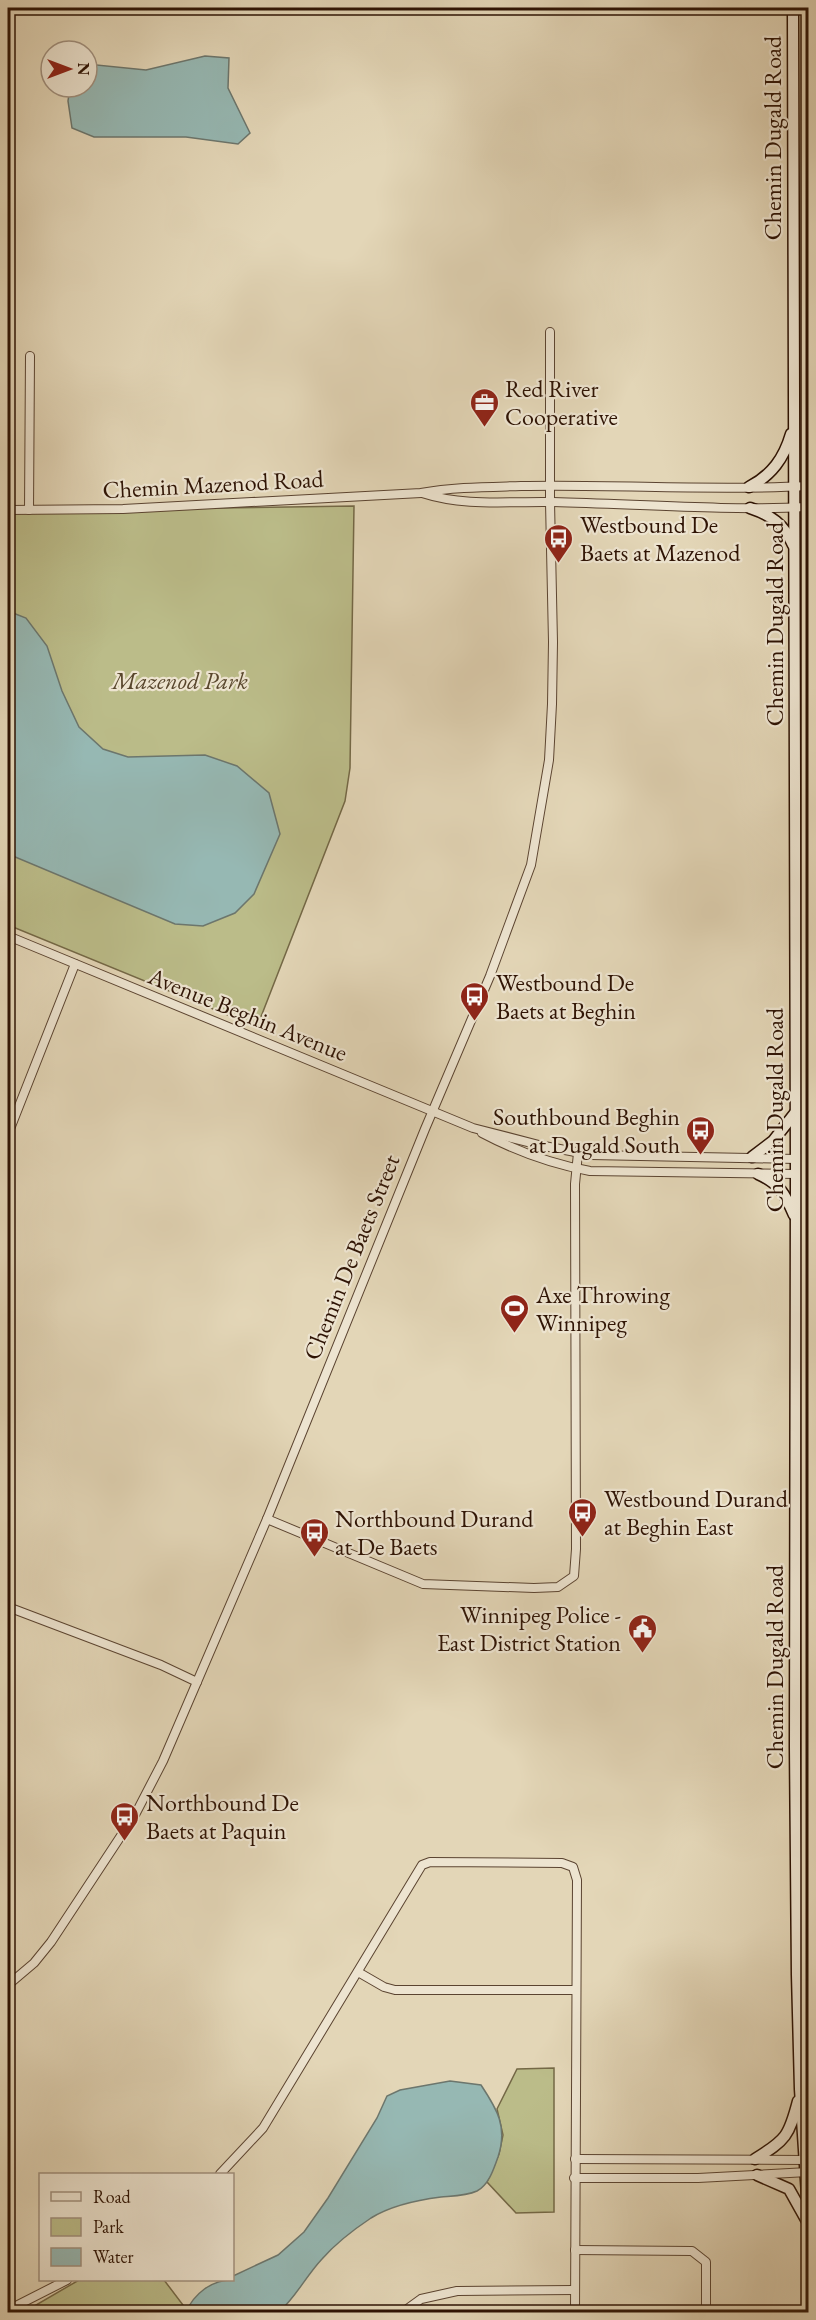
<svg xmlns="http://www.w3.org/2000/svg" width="816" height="2320" viewBox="0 0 816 2320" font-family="'EB Garamond',serif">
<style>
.green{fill:#bbbc89;stroke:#746846;stroke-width:1.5}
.water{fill:#96b8b3;stroke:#6c766d;stroke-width:1.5}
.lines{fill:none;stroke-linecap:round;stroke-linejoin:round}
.minor-casing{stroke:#5b4431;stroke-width:10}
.tertiary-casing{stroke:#5b4431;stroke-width:11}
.secondary-casing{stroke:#2e1304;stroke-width:13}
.minor{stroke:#ede4d0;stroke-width:8}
.tertiary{stroke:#ede4d0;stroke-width:9}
.secondary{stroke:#ede4d0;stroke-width:10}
.labels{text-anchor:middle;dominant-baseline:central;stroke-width:4.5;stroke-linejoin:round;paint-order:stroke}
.street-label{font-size:24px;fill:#2e1304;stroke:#ede4d0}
.poi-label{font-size:24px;fill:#2e1304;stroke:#ede4d0;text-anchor:start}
.park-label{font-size:24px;font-style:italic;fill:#58462c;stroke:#ede4d0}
</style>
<rect width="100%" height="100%" fill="#e3d6b7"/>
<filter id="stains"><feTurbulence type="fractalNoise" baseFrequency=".00333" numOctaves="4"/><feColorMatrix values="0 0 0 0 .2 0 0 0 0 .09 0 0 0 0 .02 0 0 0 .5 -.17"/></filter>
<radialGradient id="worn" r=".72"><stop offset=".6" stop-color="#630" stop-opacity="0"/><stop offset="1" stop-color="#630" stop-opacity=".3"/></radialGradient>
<!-- green -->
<g class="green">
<polygon points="354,506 350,768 345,801 257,1027 8,925 8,511"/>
<polygon points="554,2068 554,2212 516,2213 487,2182 499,2154 503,2135 497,2109 517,2069"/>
<polygon points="79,2280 164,2280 183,2305 179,2312 24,2312"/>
</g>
<!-- water -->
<g class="water">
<polygon points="205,56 229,58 228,88 250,133 238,144 186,137 94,137 72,128 68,101 70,87 87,87 87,64 146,70"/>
<polygon points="8,611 26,618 47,646 62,691 79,727 103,749 128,757 205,755 237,766 269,793 280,834 254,894 235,913 203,926 175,924 8,854"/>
<path d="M450,2081L481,2085C497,2109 508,2127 498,2157C494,2168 489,2185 477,2191C466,2196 452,2196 441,2197C417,2200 392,2205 371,2218C353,2230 336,2243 322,2259C306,2276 296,2297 279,2312H186C194,2294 211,2280 232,2280L233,2276L278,2255L304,2232L328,2198L377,2118L387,2096L400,2090Z"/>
</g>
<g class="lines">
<defs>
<g id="minor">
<path d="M422,493C465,507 509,501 553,502C638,504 724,511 808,507"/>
<path d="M8,510L123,509L421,493C454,487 487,487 521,486C617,484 713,491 808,486"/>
<polyline points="29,510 30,356"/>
<polyline points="8,936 473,1128 539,1145 591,1155 796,1159"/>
<path d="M482,1133C516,1151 552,1164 590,1171L796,1174"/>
<polyline points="8,1134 75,964"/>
<polyline points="267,1519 423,1584 534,1588 558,1587 574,1576 576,1549 575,1184 578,1153"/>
<polyline points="8,1607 161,1665 197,1682"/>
<polyline points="358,1972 384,1987 395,1990 576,1990"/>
<polyline points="8,1985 34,1963 51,1942 136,1813 163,1761 267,1519 425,1129 490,976 531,865 549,760 552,704 553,642 550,502 550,332"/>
<polyline points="575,2159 807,2160"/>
<polyline points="220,2174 263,2128 422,1865 430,1862 562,1863 573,1867 577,1880 575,2312"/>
<polyline points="574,2178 698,2178 808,2172"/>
<polyline points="575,2250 692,2251 706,2262 706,2312"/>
<polyline points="8,2310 67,2280"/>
<polyline points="403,2312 421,2299 457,2291 574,2290"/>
</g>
<g id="tertiary">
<polyline points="796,1159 808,1159"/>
<polyline points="796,1174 808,1174"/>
</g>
<g id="secondary">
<polyline points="793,8 796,1174 795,1747 797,1975 800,2089 808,2211"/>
<path d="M749,487C772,475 784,458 791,434"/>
<path d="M750,508C771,515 784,524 793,545"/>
<polyline points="752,1157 773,1141 795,1113"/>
<path d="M758,1174C780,1184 785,1194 794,1215"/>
<path d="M755,2159C786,2140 789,2136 798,2101"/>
<polyline points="757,2175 789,2189 808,2223"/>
</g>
</defs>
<!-- minor casing -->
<use href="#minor" class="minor-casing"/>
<!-- tertiary casing -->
<use href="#tertiary" class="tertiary-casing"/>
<!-- secondary casing -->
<use href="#secondary" class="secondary-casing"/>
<!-- minor -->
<use href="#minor" class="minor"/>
<!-- tertiary -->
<use href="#tertiary" class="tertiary"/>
<!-- secondary -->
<use href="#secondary" class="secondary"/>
</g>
<!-- icons -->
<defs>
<symbol id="office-pin" viewBox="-11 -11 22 30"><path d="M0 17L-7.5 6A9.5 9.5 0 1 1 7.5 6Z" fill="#8f2418" stroke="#ede4d0"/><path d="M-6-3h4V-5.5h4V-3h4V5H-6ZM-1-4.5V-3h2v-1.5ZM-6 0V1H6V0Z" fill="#fff"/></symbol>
<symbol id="bus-pin" viewBox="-11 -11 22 30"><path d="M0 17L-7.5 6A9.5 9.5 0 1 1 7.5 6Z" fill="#8f2418" stroke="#ede4d0"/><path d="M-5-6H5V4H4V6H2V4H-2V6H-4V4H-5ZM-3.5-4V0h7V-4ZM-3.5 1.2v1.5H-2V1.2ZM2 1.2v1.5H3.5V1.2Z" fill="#fff"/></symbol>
<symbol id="stadium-pin" viewBox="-11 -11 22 30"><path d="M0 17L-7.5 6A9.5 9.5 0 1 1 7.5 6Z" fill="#8f2418" stroke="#ede4d0"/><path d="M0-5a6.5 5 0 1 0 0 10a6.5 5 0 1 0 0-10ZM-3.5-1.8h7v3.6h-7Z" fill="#fff"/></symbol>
<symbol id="civic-pin" viewBox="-11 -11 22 30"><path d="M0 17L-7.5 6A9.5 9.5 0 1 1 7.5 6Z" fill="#8f2418" stroke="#ede4d0"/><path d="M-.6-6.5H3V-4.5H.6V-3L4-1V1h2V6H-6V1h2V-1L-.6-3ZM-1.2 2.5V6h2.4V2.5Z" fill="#fff"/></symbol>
</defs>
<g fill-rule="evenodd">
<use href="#office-pin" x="468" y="386" width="33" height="45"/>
<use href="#bus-pin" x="542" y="522" width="33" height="45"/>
<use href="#bus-pin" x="458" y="980" width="33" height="45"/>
<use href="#bus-pin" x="684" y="1114" width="33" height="45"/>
<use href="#stadium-pin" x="498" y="1292" width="33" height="45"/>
<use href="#bus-pin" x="566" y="1496" width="33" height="45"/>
<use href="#bus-pin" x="298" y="1516" width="33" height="45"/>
<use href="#civic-pin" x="626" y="1612" width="33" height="45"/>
<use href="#bus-pin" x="108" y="1800" width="33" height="45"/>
</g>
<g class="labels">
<!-- street labels -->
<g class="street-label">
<text transform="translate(772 138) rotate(-90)">Chemin Dugald Road</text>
<text transform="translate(213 484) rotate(-3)">Chemin Mazenod Road</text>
<text transform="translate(774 624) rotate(-90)">Chemin Dugald Road</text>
<text transform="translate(248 1014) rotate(22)">Avenue Beghin Avenue</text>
<text transform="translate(774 1110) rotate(-90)">Chemin Dugald Road</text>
<text transform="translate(351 1257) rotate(-68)">Chemin De Baets Street</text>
<text transform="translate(774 1667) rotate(-90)">Chemin Dugald Road</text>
</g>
<!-- poi labels -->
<g class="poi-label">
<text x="505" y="388">Red River<tspan x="505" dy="28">Cooperative</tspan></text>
<text x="580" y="524">Westbound De<tspan x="580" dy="28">Baets at Mazenod</tspan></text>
<text x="496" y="982">Westbound De<tspan x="496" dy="28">Baets at Beghin</tspan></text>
<text x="680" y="1116" text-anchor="end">Southbound Beghin<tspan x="680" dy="28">at Dugald South</tspan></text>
<text x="536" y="1294">Axe Throwing<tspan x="536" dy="28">Winnipeg</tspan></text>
<text x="604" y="1498">Westbound Durand<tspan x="604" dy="28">at Beghin East</tspan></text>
<text x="335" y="1518">Northbound Durand<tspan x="335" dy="28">at De Baets</tspan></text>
<text x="621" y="1614" text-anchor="end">Winnipeg Police -<tspan x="621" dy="28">East District Station</tspan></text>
<text x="146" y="1802">Northbound De<tspan x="146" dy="28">Baets at Paquin</tspan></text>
</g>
<!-- park labels -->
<g class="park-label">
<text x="180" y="680">Mazenod Park</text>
</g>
</g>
<!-- margin -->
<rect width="816" height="2320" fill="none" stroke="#e3d6b7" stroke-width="30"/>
<rect x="9" y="9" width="798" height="2302" fill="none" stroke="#2e1304" stroke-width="3"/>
<rect x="15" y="15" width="786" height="2290" fill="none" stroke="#2e1304" stroke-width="1.5"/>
<!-- legend -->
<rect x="39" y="2173" width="195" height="108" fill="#ede4d0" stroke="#a1907e" stroke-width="1.5"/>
<rect x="51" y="2192" width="30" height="9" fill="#ede4d0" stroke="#a1907e" stroke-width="1.5"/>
<text x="93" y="2203" font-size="18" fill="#2e1304">Road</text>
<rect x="51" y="2218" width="30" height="18" fill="#bbbc89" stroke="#a1907e" stroke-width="1.5"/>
<text x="93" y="2233" font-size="18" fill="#2e1304">Park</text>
<rect x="51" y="2248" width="30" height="18" fill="#96b8b3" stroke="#a1907e" stroke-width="1.5"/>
<text x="93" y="2263" font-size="18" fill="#2e1304">Water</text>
<!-- north arrow -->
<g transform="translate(69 69) rotate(90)"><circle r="28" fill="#ede4d0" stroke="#a1907e" stroke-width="1.5"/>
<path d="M0-4.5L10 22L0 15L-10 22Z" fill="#8f2418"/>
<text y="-9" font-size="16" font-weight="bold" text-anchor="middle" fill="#2e1304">N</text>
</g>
<rect width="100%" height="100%" filter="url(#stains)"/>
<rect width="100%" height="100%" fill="url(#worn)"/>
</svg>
